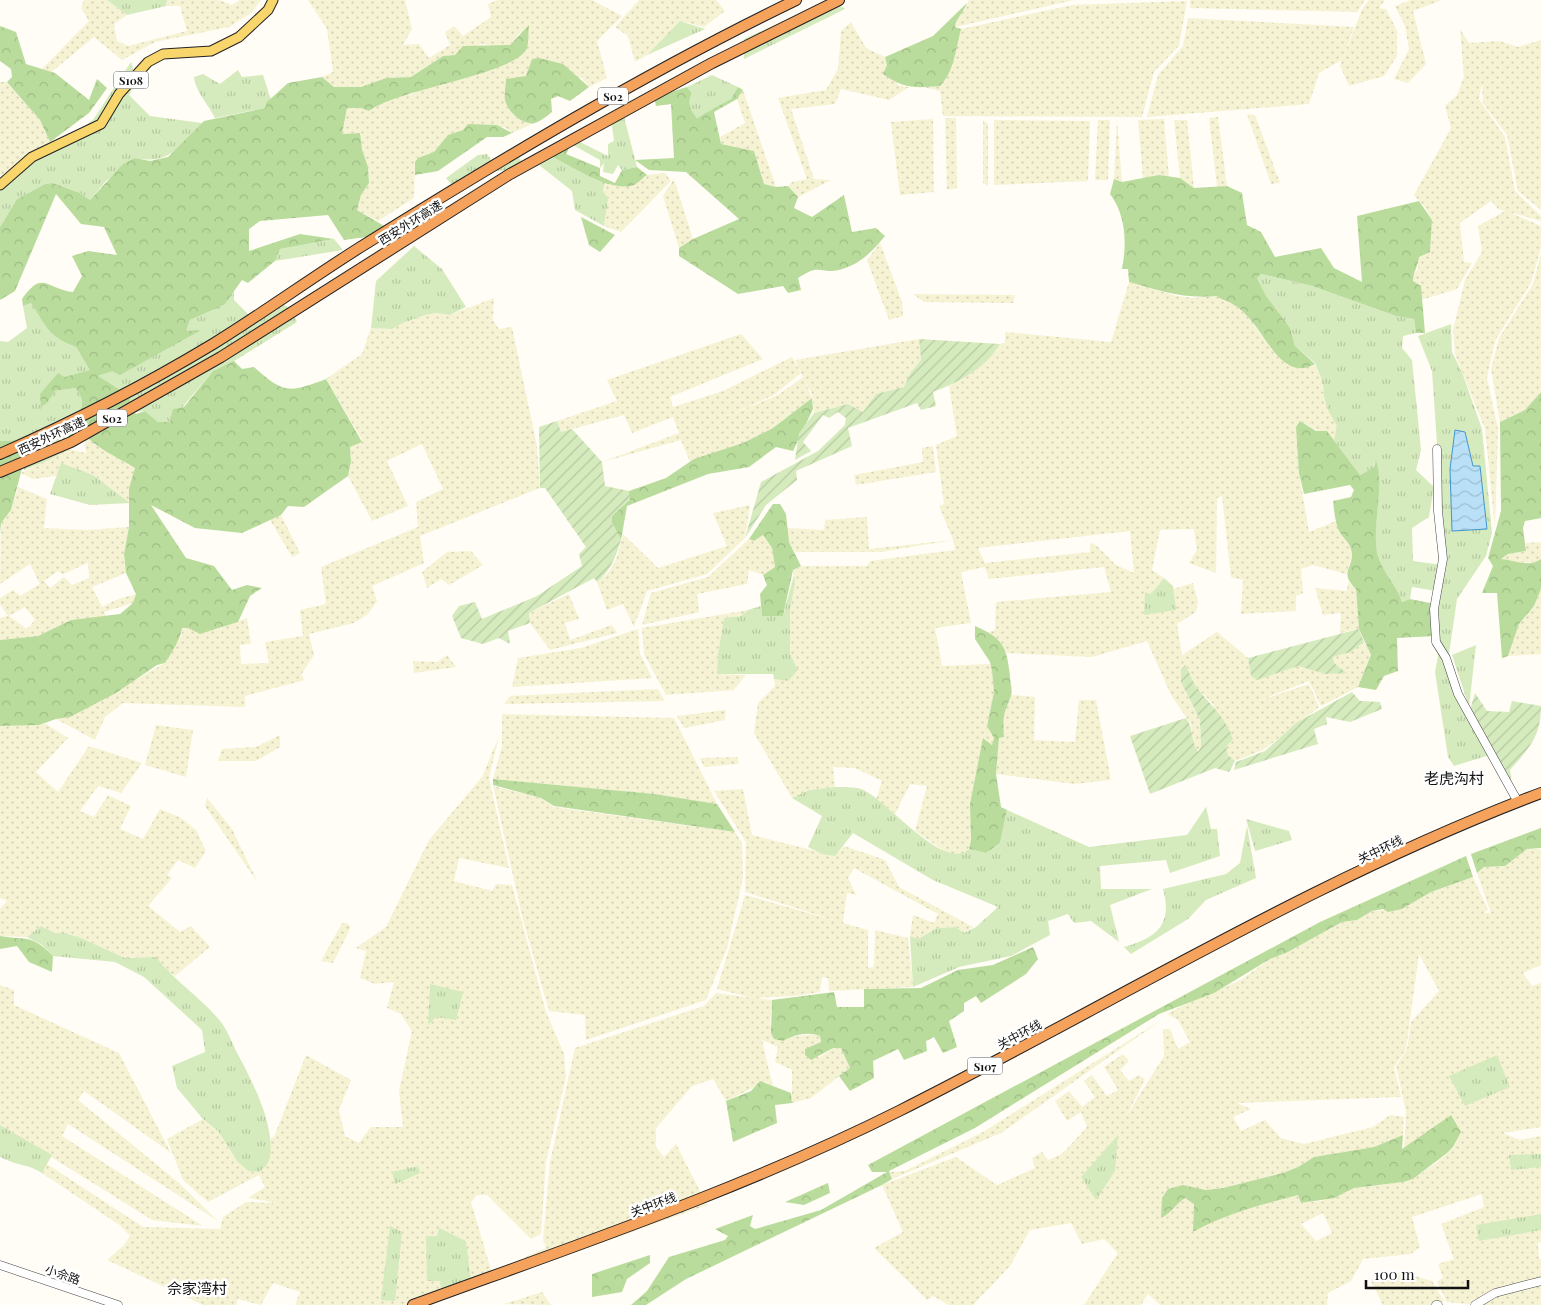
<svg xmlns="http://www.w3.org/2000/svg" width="1541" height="1305" viewBox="0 0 1541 1305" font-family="'Playfair Display','Noto Sans SC',serif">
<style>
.farmland{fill:url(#farmland-dots);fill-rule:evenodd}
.grass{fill:url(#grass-tufts)}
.forest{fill:url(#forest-crowns)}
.garden{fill:url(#garden-furrows)}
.water{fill:url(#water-waves);stroke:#3f96cf}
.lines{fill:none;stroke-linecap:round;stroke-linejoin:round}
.minor-casing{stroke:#444;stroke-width:9}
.major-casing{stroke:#222;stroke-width:11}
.highway-casing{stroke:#222;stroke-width:12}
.minor{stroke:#fff;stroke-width:8}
.major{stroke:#f9d66b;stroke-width:9}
.highway{stroke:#f5a25d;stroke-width:10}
.labels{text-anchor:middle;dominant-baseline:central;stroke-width:5;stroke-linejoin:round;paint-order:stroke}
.shield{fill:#fff;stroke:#585858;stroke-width:1}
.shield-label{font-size:11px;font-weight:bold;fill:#111}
.street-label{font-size:12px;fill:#111;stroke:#fff}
.quarter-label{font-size:15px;fill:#111;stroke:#fff}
</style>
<defs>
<pattern id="farmland-dots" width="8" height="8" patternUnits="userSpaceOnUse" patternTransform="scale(1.25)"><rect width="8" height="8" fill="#f6f3d4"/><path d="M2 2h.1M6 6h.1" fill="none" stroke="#d2cfb5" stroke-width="1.8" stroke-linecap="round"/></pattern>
<pattern id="grass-tufts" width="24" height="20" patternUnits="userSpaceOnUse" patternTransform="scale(1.25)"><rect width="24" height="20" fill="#d5ebbd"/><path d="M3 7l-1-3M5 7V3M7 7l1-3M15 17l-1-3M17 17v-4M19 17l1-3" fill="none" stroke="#b6c8a1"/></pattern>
<pattern id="forest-crowns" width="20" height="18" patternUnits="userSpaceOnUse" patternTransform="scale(1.25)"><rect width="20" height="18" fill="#b9dc9c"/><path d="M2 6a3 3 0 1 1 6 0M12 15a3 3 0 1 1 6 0" fill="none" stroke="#9ebc85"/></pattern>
<pattern id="garden-furrows" width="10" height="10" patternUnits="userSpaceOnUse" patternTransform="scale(1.25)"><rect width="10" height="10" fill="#d5ebbd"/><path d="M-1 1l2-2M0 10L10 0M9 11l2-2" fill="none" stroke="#b6c8a1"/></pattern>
<pattern id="water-waves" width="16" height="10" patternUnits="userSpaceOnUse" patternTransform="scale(1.25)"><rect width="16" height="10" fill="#b9e0f7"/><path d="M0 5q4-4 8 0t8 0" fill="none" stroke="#9ebfd3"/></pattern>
</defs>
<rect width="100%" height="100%" fill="#fffdf5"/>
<!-- farmland -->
<g class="farmland">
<polygon points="84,0 107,0 127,15 114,24 117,41 128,46 187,31 180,6 166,6 167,0 219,0 232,5 240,0 261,0 251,13 229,27 155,42 122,60 94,37 50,73 41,70 89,21 81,8"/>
<polygon points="308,0 405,0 412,29 403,45 419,44 429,58 450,45 445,32 454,26 463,36 491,17 488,4 498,0 592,0 622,16 597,41 607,78 589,87 582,78 526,76 522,78 505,99 512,114 527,123 537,122 512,133 504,127 463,130 449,135 434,152 418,158 415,162 414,198 378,221 357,210 361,195 369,183 368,167 362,149 360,133 342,134 347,108 361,108 369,111 379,103 403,94 410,95 422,89 467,78 505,64 523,29 510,45 498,47 482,44 455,55 443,56 411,77 386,78 361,87 334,87 322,77 333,72 327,29"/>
<polygon points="639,0 716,0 725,11 704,27 680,21 647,55 635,62 628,36 615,27"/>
<polygon points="969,0 1074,0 955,27 959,12 965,10"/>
<polygon points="1190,0 1365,0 1357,12 1190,8"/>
<polygon points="1369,0 1385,0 1379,8 1386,9 1397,31 1397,56 1384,76 1349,86 1340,66 1342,60 1319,73 1309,104 1147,117 1158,75 1183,46 1188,18 1354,27 1343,58 1363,7"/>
<polygon points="1411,0 1442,0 1413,11 1426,64 1408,83 1394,79 1409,49 1405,26 1395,6"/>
<polygon points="1187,1 1179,46 1154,72 1142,117 943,116 940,91 923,87 940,86 946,79 961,29 1072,5"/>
<polygon points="851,22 866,48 885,57 898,85 909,87 889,100 841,89 835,104 791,109 814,179 831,180 798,197 788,186 792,182 807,179 778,98 826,90 838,69 841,31"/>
<polygon points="1460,29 1469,43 1499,41 1518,47 1541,40 1541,210 1518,191 1507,135 1483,103 1482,83 1479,99 1505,137 1515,191 1541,216 1541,221 1509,212 1541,226 1541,248 1531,283 1495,341 1487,378 1498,429 1495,527 1485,429 1455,354 1453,330 1465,280 1482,252 1478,226 1505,211 1498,209 1491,201 1460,223 1464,262 1472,263 1457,289 1421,300 1421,286 1413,281 1413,276 1418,269 1418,257 1430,252 1432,220 1425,207 1414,195 1451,128 1445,106 1457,95 1464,77"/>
<polygon points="0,82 7,82 40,120 50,142 0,176"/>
<polygon points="743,90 776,187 764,184 754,151 721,144 720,137 745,123 737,99"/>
<polygon points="1247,114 1255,115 1280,183 1271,184"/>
<polygon points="1218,117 1227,186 1217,187 1209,118"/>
<polygon points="945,118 956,118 957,188 947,190"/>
<polygon points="933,119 934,192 900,195 891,122"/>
<polygon points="1164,119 1169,177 1159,175 1143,179 1138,120"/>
<polygon points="983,120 988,124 988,186 983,183"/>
<polygon points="994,120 1090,121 1088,181 994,185"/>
<polygon points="1098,120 1110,120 1108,180 1095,180"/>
<polygon points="1117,120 1122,182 1114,179"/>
<polygon points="1174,120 1187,120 1194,188 1180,178"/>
<polygon points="665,173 671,181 621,232 604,226 608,199 603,190 605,182 622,186 633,185 647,175"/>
<polygon points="674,179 693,239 679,248 663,196"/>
<polygon points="880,243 902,302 903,316 889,320 867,260"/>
<polygon points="1541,253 1541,392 1525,410 1500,422 1491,369 1499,338 1533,284"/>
<path d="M1129,282L1177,296L1193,298L1218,296L1223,301L1233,303L1250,319L1272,350L1309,367L1315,364L1323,383L1324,397L1337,426V435L1334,440L1300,421L1299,473L1309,532L1336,521L1339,530L1351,549V559L1346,574L1313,565L1301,569L1303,593L1296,596V611L1241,614L1243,580L1231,577L1222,496L1217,498L1216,573L1189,563L1197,550L1194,529L1160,530L1152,570L1164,578L1151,594L1145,593L1176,610L1173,589L1193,583L1198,602L1196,612L1177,624L1182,655L1217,632L1248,658L1251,676L1298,666L1325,674L1346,672L1333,663V657L1351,652L1364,642L1371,655L1358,687L1321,706L1309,681L1258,701L1309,684L1319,707L1263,750L1235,761L1228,755L1213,704L1198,689L1185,666L1186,693L1200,720L1201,747L1198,753L1193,746L1191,724L1171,695L1147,641L1092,657L1007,653L989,632L995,630L996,602L1111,592L1104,567L989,579L985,567L961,572L971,623L935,628L942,666L990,664L992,671L994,692L987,726L994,738L992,745L984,738L970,804L971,840L968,850L961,854L950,855L915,831L927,786L910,784L895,814L876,800L882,781L855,768L833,767L835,787L809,790L792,798L754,733L758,703L775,686L774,679L788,681L798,670L790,654V609L795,584L793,570L801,566H867L870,561L955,550L953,540L881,552H795L789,542L787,528L824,530L825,520L867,517L869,549L953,540L939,506L944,504L936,445L957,436L949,386L968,375L997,350L1000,344L1005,343V332L1111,342ZM1130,531L1134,573L1116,565L1096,545L1090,543V552L985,563L978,548Z"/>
<polygon points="913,294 1015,295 1013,303 924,302"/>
<polygon points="494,298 493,320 499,329 512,327 537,446 540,488 420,536 424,563 372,586 377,601 368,614 354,623 309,634 314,655 301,675 305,680 245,696 245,707 123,703 105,717 95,740 56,719 70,717 165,663 174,645 181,636 182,628 215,630 247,618 251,644 240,645 241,664 269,663 265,642 303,636 300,610 326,604 321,567 418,527 416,502 443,489 422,444 387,461 408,506 372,521 348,476 351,461 350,447 362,440 326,379 362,354 371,328 392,329 403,323 425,315 436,313 450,315"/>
<polygon points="741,334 763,359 670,397 673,407 723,391 792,357 801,373 774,395 727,416 778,395 803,377 795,360 919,339 921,360 911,372 904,387 876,394 863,412 848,404 814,413 812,394 805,381 812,398 773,428 743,443 690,462 681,440 602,462 679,433 673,417 632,433 624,415 561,432 557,421 617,401 607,380"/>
<polygon points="84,434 103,449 135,468 129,488 130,503 93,475 61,464 56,476 33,479 21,473 68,449 86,453"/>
<polygon points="933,446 936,472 856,485 854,475 923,462 922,448"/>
<path d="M18,487L47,499L44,528L87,530L129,527L124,554L126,573L92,587L102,607L118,599L136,594L133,603L104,612L106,616L71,620L38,636L0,640V618L8,616L0,604V598L13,590L20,596L40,584L30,564L0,584L1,523L11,510ZM88,563L89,578L72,585L64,577L50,588L44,581L58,571L63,574ZM25,607L35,620L27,629L9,616Z"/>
<polygon points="750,505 745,538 707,574 647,591 634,627 623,604 607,610 597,582 609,572 617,557 623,534 658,568 727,546 713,513"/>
<polygon points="281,515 300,553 292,557 270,520"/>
<polygon points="763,535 772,548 775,567 763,575 749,570 747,584 697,594 699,612 642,625 651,593 708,577 749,539 754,541"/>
<polygon points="1541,542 1541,559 1537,562 1515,563 1500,559 1508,554 1526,551 1526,543"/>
<polygon points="471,551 483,565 449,585 441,579 427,588 422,572 447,552"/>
<polygon points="1348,582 1356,589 1359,629 1340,633 1341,613 1323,615 1315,588 1347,591"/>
<polygon points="1541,589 1541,654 1508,656 1519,624 1534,606"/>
<polygon points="569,594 579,619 565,623 570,640 612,625 617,633 550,650 530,623 529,613"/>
<polygon points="748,610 741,616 724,618 718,654 717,674 746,675 734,690 666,695 644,654 642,628"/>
<polygon points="638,629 640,654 652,678 512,687 518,658 581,648"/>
<polygon points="447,655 456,667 414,673 413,661 437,662"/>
<polygon points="658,689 665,701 504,704 510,696"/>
<polygon points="1012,695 1035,697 1034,740 1075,742 1079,700 1096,700 1111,780 1074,784 996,774 999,738 1004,737 1003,716 1006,703"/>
<polygon points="726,710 725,720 684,728 677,716"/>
<polygon points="502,714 674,718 717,804 655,794 493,779 502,746"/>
<polygon points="46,724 68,738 36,772 58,792 89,746 142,763 121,793 98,786 80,811 94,817 108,795 131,806 120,829 143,839 160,809 181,818 196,830 206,851 195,868 178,860 167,875 172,878 148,906 180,932 191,926 210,947 175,976 164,969 156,957 125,958 81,938 65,933 55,933 41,926 27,937 0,936 0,909 7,901 0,898 0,726"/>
<polygon points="156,725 193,730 186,777 145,765"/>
<polygon points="280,735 280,747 256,761 218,761 222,749 256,747"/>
<polygon points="499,736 489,778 509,868 459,858 454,881 492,891 496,884 512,885 546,1012 564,1054 566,1077 546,1162 541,1234 531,1239 487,1195 477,1195 471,1202 491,1270 503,1278 422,1305 295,1305 300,1292 273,1283 261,1305 238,1299 236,1305 203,1305 107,1260 124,1245 130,1236 121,1226 42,1173 47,1164 143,1227 220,1229 223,1217 246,1202 278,1203 248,1198 265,1187 259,1175 208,1202 183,1180 167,1139 203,1119 218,1131 232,1154 247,1171 259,1172 270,1159 270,1139 274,1137 306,1055 351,1080 339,1110 345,1136 359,1143 371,1127 403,1127 399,1091 412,1031 401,1014 387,1008 394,982 375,984 360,978 366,951 356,948 386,927 429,840 482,777"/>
<polygon points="737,757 739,764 704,767 700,758"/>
<polygon points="493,786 541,798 554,807 735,832 742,843 743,878 727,948 706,1000 586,1040 585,1015 549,1011 523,920"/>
<polygon points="743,789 752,835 835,856 844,846 885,860 899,887 973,927 964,933 956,927 937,928 918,939 910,936 913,915 934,923 938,914 854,868 848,878 856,895 847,893 843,923 868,930 868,968 874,967 875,930 908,938 913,987 829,991 828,978 822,977 820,992 795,996 754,998 772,1000 770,1024 783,1041 791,1037 814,1034 820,1036 821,1042 811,1047 819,1058 833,1048 841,1048 850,1068 811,1098 792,1103 792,1070 775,1062 778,1047 762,1040 773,1087 765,1082 726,1101 713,1079 692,1086 656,1128 656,1147 664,1157 676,1144 707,1205 529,1269 525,1257 546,1248 543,1240 550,1162 575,1048 704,1006 716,993 753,998 717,989 745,895 837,921 745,892 746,842 714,791"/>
<polygon points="207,798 232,829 258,883 205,806"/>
<path d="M1527,849H1541V965L1523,973L1532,986L1541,983V1127L1503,1133L1520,1140L1541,1136V1242L1538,1243L1539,1259H1541V1277L1469,1304L1447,1302L1437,1282L1443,1277L1438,1264L1454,1259L1441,1224L1484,1207L1482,1194L1412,1217L1420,1247L1411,1254L1363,1259L1351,1281L1328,1293L1327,1305H1160L1148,1294L1141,1305H1084L1118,1253L1104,1239L1082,1244L1071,1223L1030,1230L1010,1266L973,1305H949L933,1296L927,1300L874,1248L903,1232L882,1185L956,1157L997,1185L1035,1168L1032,1158L1042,1152L1048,1160L1062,1154L1087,1127L1081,1112L1067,1121L1055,1101L1069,1091L1082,1107L1095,1097L1084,1081L1092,1075L1107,1096L1118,1090L1104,1067L1123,1054L1129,1061L1120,1070L1129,1081L1139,1075L1145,1079L1127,1115L1164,1056L1163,1029H1170L1178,1049L1190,1042L1178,1020L1167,1014L1189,1002L1241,980L1270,959L1288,952L1342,922L1357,920L1372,911L1402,909L1431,892L1464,880L1473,877L1488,910L1483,913H1491L1477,873L1484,867L1505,866ZM1419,954L1439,991L1411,1022L1407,1049L1396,1066L1406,1112L1404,1148L1451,1115L1461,1132L1453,1148L1436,1163L1413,1179L1403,1182L1354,1188L1321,1201L1301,1203L1298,1195L1241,1210L1210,1222L1194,1232V1204L1185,1198L1175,1204L1183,1185L1206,1190L1223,1188L1283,1173L1298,1167L1314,1157L1374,1147L1403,1135L1404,1117L1390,1115L1373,1127L1304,1144L1281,1138L1265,1120L1241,1131L1233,1117L1251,1109L1237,1103L1401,1097L1394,1067L1406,1049ZM1323,1213L1332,1233L1316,1241L1301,1224Z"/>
<polygon points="342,923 347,923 351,927 333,963 321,961"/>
<polygon points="0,985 14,990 14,1005 119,1053 171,1153 84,1091 78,1100 179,1183 218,1221 68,1124 62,1136 203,1226 152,1220 0,1125"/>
<polygon points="1163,1019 1001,1133 892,1179 890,1172 905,1171 983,1132"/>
<polygon points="1402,1272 1432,1281 1444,1301 1430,1305 1383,1305 1371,1281"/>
<polygon points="1541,1281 1541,1305 1476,1305 1495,1297"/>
<polygon points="542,1292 551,1305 504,1304"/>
</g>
<!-- grass -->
<g class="grass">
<polygon points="107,0 167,0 166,6 127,15"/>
<polygon points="836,4 845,9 744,59 744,39 812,8"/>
<polygon points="680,21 705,29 647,55"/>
<path d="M131,62L137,82L129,95L150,116L202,123C179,146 171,165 135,158L106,181L90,200L80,193L53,183L45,184L17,199L0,227V186L93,120Z"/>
<path d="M238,70L242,77L263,75L271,100L266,103L265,108L215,118C208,104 195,91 194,77L203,74L220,84Z"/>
<path d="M712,75L738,87C734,103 712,112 697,118C690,110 687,103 692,93L687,87Z"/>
<polygon points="623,113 637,167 622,170 618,165 613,174 603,172 604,163 600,168 600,160 571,144 576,140 608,156 608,144 614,141 611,118"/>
<polygon points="487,154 497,169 519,158 526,169 480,172 455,189 446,178 478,155"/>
<polygon points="552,157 605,182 603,190 608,199 604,226 575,210 572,191 539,165"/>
<polygon points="334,239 343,250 275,261 280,249"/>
<polygon points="414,246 442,269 466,307 450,315 436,313 425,315 403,323 392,329 371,328 376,281"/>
<path d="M1261,274L1312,286L1396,316L1414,319L1416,333L1403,336L1402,348L1412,360L1421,450L1416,470L1434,487L1429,517L1412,528L1413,561L1442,565L1436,591L1412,587L1410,599L1402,602C1397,585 1381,572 1377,554C1371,523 1386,490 1375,461L1374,467L1360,475L1334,440L1337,426L1329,412L1324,397L1323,383L1315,363L1295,346L1290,328L1266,297L1257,278Z"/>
<polygon points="234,288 234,300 250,316 275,300 291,309 297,322 239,358 213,371 170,422 158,422 145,411 134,412 98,376 199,330 186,331 190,320 224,305"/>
<path d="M31,303C46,326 48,337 76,347L91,370L64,377L40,394L41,407L55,391L75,388L82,395L83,403L79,415L81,429L68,449L49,460L24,470V461L35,439L0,441V341L8,342L27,328L23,306Z"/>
<polygon points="1451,324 1452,352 1462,372 1482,429 1492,533 1486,556 1457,599 1449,654 1459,695 1493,754 1454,766 1448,757 1435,672 1439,651 1438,592 1445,560 1432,371 1418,336"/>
<polygon points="61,463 93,475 130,503 90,505 50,494"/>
<polygon points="794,575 795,584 790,609 790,654 798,670 788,681 774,679 773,674 717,674 718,654 724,618 741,616 748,610 761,606 762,616 783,616"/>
<polygon points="1164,578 1173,586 1176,610 1144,615 1145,592 1151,594"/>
<polygon points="1476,645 1469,707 1452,655"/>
<path d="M835,787C843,787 854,787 861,789C886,798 944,873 969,849L986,853L1000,843L1007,810L1089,847L1187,835L1206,807L1211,829H1217L1220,856L1170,873L1166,860L1100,866L1101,889H1152L1110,905L1119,942L1091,921L1074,923L1068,914L1048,921L1050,935L1011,956L959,967L913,987L910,936L918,939L937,928L956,927L964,933L976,927L998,907L933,880L853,833L835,856L822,854L808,847L822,816L792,798L809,790Z"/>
<polygon points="1246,819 1289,831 1292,840 1255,851"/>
<path d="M1247,826L1256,878L1206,900L1188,919L1131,954L1124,947C1157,938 1173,924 1163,889L1226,874L1240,863Z"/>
<path d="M41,926L55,933H65L81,938L125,958L156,957C174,981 202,998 221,1022C227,1030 231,1040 235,1049C251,1079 275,1123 270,1157C269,1164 264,1168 259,1172L248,1171L237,1161L218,1131L203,1119L177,1088L172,1066L205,1052L202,1030L144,977L115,962L53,956L42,945L27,937Z"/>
<polygon points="430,984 463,992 456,1020 436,1017 428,1025"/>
<polygon points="1497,1055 1510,1087 1465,1106 1449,1076"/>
<path d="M0,1125L52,1155L42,1173C28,1164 14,1165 0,1157Z"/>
<polygon points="1118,1135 1115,1171 1096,1200 1081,1177"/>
<polygon points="1541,1154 1541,1167 1511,1170 1509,1155"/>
<polygon points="418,1166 420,1173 395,1184 392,1172"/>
<polygon points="1541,1214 1541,1230 1479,1241 1476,1225"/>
<polygon points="390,1226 402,1232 395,1301 381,1300"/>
<polygon points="439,1228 466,1241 471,1282 441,1289 440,1281 427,1281 426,1236 437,1236"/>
</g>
<!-- forest -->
<g class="forest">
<path d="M967,3C964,13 956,17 955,27L961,29C956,48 954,72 940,86C915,88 904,89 883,74L887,65L885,57L933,36Z"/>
<path d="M529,25C528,32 529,41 527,48C517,74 397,89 369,111L361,108H347L342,134L360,133L362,149L368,167L369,183L361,195L357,210L396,233L344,240L328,215L260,221L249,229V251L300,234L334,239L280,249L275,261L248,283L242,280L224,305L190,320L186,331L201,330L120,375L112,371L98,376L128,395L134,412L136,414L145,411L158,422H170L173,409L184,407L213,371L239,358L234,361L242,369L254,367C284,394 289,393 326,379L362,442L350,447L351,461L348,476L304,507L288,506L281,515L242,533L195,528L151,505L186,558L214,566L232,590L247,585L262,588L250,596L238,622L200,634L188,628H182C181,638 171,654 165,663L157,665L116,693L70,717L56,719L39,725L0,726V640L38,636L71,620L120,614L133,603L136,594L126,573L124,554L129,527V488L135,468C121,459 87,444 81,428C74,411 91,404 75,388L55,391L47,403L42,406L41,412L40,394L58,373L64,377L90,370L76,347C48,337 46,326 31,303L23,306L22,299C43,269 46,289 73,292L82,276L72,256L88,251L117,255L104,227L81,224L56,194L15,291L0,300V227L17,199L45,184L53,183L80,193L90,200L123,164L135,158L150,161L168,157L204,121L265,108L266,103L288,83L322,77L334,87H361L386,78L411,77L443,56L455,55L463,46L510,45Z"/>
<polygon points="0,26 16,32 26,64 55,73 89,100 97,79 107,88 89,113 50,142 40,120 7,82 12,77 11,69 0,61"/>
<path d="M539,58L563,64L589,87L570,101L558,96L551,99L552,112C547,116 541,121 535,123C522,125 508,112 505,100C504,93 506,85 506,79L526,76L532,59Z"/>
<path d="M687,87L692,93C687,103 690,110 697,118L731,99L738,87L743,90L737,99L714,112L721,144L754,151L764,184L776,187L788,186L798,197L794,208L812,217L844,195L852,232L876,228L885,236C872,252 859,265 839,270C818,274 821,263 798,278L801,290L788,293L783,286L738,294L679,256V248L693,239L739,219L686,172L649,170L635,160L674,158L671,104L656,106L654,97Z"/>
<polygon points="468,124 497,125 512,133 503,137 487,137 438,171 415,175 415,162 418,158 434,152 448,135 463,130"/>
<path d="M571,144L566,154L600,168V176L615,183L622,170L637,167L647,175C642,178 637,185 631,186C605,190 575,167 552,157Z"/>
<path d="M1159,175L1180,178L1194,188L1227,186L1242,193L1247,225L1261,232L1275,257L1321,248L1334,268L1362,282L1357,216L1419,201L1432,220L1430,252L1419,257C1418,266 1413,273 1413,281L1421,286L1425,333H1416L1414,319L1396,316L1312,286L1261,274L1257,278L1266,296L1290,328L1295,346L1315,364C1283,382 1267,337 1249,318C1245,314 1240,308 1234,305C1229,301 1223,301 1217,296C1183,299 1161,291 1129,282L1128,269H1122C1127,244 1126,215 1110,194L1114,179L1122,182Z"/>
<polygon points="581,217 615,235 600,252 589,245"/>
<path d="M1541,392V518L1525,521L1523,528L1526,551L1508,554L1501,559C1514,560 1529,568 1541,559V589L1534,606L1519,624L1508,656L1502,658L1497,593H1482L1493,566L1488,558L1501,511L1500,422L1525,410Z"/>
<polygon points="812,398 813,409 793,451 776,447 749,467 708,474 627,506 621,540 612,523 612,516 629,500 629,491 666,478 694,459 743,443 773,428"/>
<path d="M1300,421L1316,431H1327L1360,475L1374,467L1376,460C1385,489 1372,522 1377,553C1381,571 1397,585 1402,602L1410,599L1435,604V636L1397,638L1398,671L1384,676L1376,690L1358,687L1371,655L1359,629L1356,589C1337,571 1356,568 1351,549C1349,542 1341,536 1338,529C1335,520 1334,510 1333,501L1351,497L1354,490L1350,485L1304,494L1299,473L1296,427Z"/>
<polygon points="35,439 24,461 11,510 1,523 0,534 0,441"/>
<polygon points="773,504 780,504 786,514 789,542 801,566 793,570 783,616 762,616 760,594 767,585 763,575 775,567 772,548 763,535 754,541 749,539"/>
<path d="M975,626C1003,638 1007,647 1010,676C1010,682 1013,691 1011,696C1003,716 1003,715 1004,737L999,738L996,774L1001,807L1007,810L1000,843L986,853L969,849L971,840L970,804L983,738L992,745L994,738L987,726L994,692L992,671L990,662L975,639Z"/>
<polygon points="493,779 655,794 717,804 735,832 554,806 541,798 493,785"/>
<polygon points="1541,828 1541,848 1527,849 1505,866 1484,867 1477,873 1471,854"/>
<polygon points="1466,856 1473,877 1431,892 1402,909 1388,912 1383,909 1372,911 1357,920 1342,922 1288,952 1270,959 1214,993 1159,1014 975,1128 889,1171 892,1179 882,1185 686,1279 646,1305 631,1305 647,1291 669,1257 725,1240 728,1236 715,1229 753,1215 750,1226 755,1229 821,1210 887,1172 872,1172 868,1165 1320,922"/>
<path d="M0,936C28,941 30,933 53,956L52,972L29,962L17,946L0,949Z"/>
<path d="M1033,947L1038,959L1026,974L981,1003L976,996L964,1003V1011L949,1021L957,1047L943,1053L934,1037L926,1041L927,1051L904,1060L898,1049L873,1061L874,1078L850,1091L839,1076L850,1068L841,1048H833L811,1060L805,1055V1049L821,1042L820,1036C809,1031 793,1035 783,1041L774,1039L771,1033L772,1000L834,992L837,1007H864V989L921,988L958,970L993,965Z"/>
<polygon points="760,1081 791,1093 792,1103 775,1105 777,1123 733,1142 726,1101 751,1091"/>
<path d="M1451,1115L1461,1132L1453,1147L1447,1153L1413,1179L1403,1182L1354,1188L1334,1198L1301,1203L1298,1195C1261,1205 1226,1213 1193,1232L1194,1204L1185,1198C1175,1204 1172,1213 1161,1218L1162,1198L1168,1189L1183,1185L1206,1190L1223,1188L1283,1173L1298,1167L1314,1157L1374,1147L1403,1135L1402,1149Z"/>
<polygon points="828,1183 830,1193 804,1205 785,1202"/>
<polygon points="650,1255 650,1263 627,1279 622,1292 592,1297 592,1274"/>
</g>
<!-- garden -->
<g class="garden">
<path d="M919,339L1000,344C987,367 958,383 933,392L936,406L921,410L917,403L848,428L852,446L796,471L797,480L766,505L745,538L761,482L818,451L845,425L846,418L838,412L829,418L823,415L803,442L811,451L795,460L799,433L814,413L848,404L863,412L876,394L904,387L911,372L921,360Z"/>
<path d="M557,421L561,432L572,429L602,462L605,486L629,491L630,500L612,516V523L621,540C615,558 612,569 597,582L594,578L529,613L530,623L508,631L510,644L499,638L483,644L461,638L452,616L459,606L475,602L482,619L537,596L582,566L579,554L586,547L545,488H540L539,427Z"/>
<polygon points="1359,629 1364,642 1351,652 1333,657 1334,663 1347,673 1325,674 1298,666 1257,680 1251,676 1248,658"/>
<path d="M1185,665C1190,673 1193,683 1199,690C1212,707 1226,718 1233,739L1226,747L1228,755L1235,761L1229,772L1215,768L1150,794L1130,736L1186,718C1194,728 1190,741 1198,752L1201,747L1200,720L1181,682V670Z"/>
<polygon points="1352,692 1360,701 1380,702 1382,709 1350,722 1326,717 1327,724 1314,729 1318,744 1234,770 1236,762 1265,751 1296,723"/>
<path d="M1475,693L1487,711L1509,712L1512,701L1541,706C1541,737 1529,748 1510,770L1512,786L1470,710Z"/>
</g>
<!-- water -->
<polygon class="water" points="1455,430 1465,432 1473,466 1480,466 1487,529 1452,531 1450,469"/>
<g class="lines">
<defs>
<g id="minor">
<polyline points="1437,449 1438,511 1443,559 1434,609 1436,642 1446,658 1458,694 1518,802"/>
<polyline points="0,1265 118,1305"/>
<polyline points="1436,1305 1438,1305"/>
<polyline points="1475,1305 1495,1293 1541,1281"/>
</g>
<polyline id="major" points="0,185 32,157 101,124 119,94 148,62 163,54 211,51 239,37 268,10 273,0"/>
<g id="highway">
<path d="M0,454C73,422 145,385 213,344C263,313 310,279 359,248C502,159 645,73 796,0"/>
<polyline points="0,472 71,442 221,357 510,174 712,63 839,0"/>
<path d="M413,1305C577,1245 743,1189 899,1111C1112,1004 1318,877 1541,793"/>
</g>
</defs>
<!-- minor casing -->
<use href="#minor" class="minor-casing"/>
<!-- major casing -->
<use href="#major" class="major-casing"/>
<!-- highway casing -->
<use href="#highway" class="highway-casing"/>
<!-- minor -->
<use href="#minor" class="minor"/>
<!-- major -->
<use href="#major" class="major"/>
<!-- highway -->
<use href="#highway" class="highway"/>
</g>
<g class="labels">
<!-- shield labels -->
<g class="shield">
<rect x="113.5" y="71.5" width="35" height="17" rx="4"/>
<rect x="598" y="87.5" width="30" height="17" rx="4"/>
<rect x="97" y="409.5" width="30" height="17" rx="4"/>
<rect x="967.5" y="1057.5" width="35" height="17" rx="4"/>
</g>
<g class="shield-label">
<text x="131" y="80">S108</text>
<text x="613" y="96">S02</text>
<text x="112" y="418">S02</text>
<text x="985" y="1066">S107</text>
</g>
<!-- street labels -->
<g class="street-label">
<text transform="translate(410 222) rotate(-32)">西安外环高速</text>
<text transform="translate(51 435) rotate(-25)">西安外环高速</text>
<text transform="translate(1380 849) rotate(-26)">关中环线</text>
<text transform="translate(1019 1034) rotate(-28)">关中环线</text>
<text transform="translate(653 1204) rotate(-20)">关中环线</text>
<text transform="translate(63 1274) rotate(19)">小佘路</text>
</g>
<!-- quarter labels -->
<g class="quarter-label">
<text x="1454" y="778">老虎沟村</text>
<text x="197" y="1288">佘家湾村</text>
</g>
</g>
<!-- scale -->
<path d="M1366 1280v8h102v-8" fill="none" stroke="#111111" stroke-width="2.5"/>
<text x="1374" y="1280" font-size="15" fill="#111111" stroke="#ffffff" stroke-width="4" paint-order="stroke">100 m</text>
</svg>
